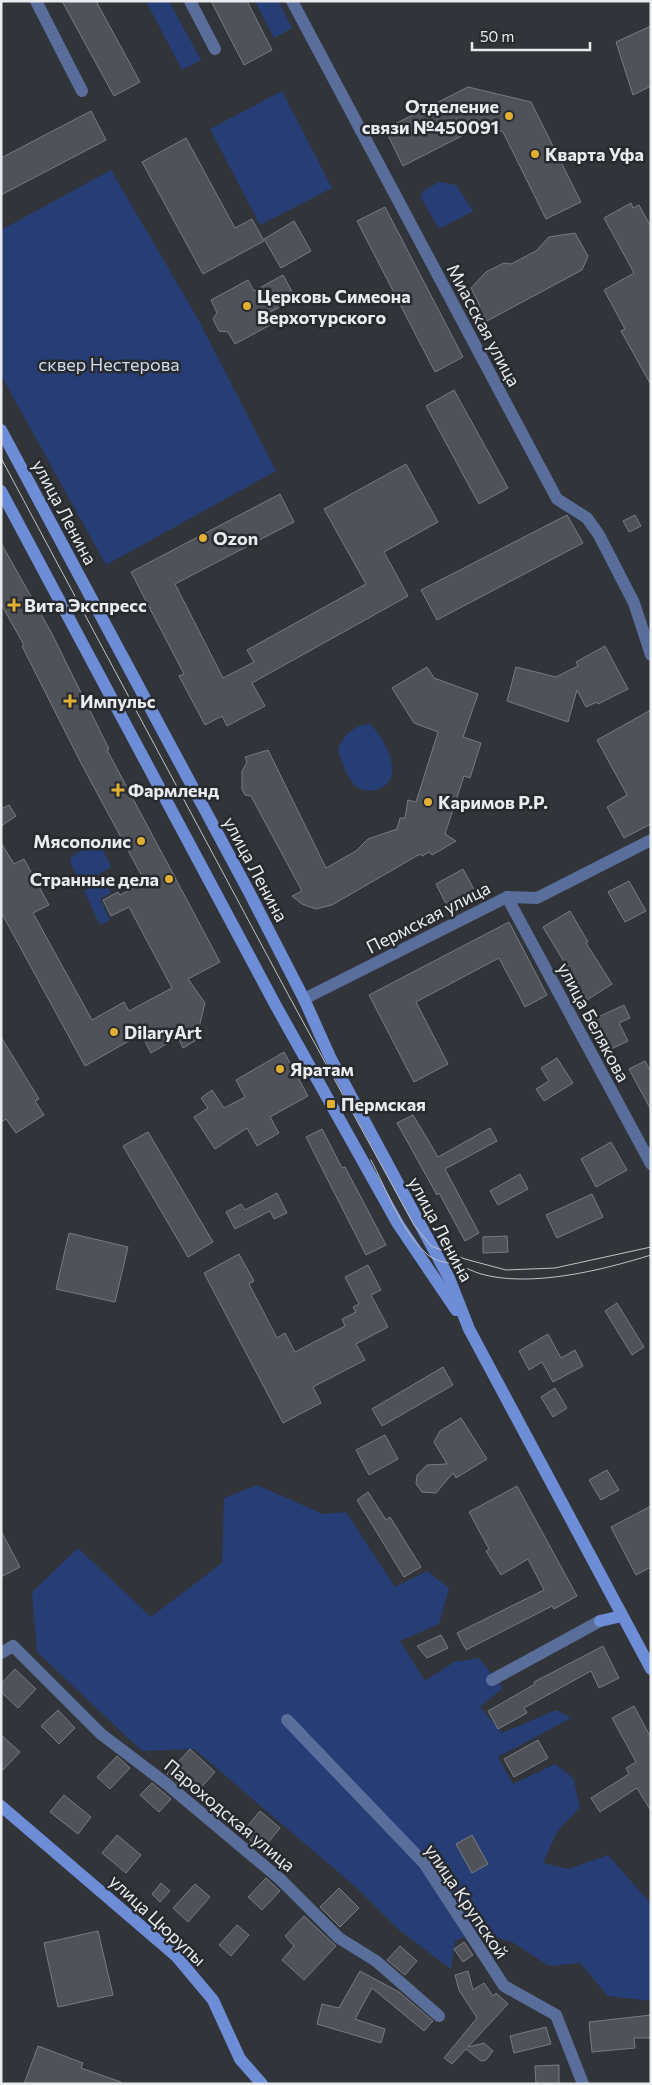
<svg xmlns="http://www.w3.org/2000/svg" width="652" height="2085" viewBox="0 0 652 2085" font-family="Commissioner,sans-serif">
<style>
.green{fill:#273d75}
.building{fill:#4f5258;stroke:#787b81}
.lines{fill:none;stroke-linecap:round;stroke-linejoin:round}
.street{stroke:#5a6e9c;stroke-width:12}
.secondary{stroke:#6e8dd7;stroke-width:12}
.tram{stroke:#c0c2c6;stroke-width:1}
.poi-dot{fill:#e0b034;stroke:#272a2f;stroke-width:2}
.labels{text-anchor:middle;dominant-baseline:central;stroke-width:5;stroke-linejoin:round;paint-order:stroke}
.poi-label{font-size:18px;font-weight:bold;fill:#e9ebee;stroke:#272a2f;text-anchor:start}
.street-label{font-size:18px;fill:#e9ebee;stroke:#272a2f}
.park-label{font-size:18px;fill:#d1daed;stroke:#272a2f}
</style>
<rect width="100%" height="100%" fill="#313439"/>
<!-- green -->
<g class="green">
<polygon points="146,1 169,1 201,60 182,70"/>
<polygon points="255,1 278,1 292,28 274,38"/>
<polygon points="282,91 332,188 260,225 210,129"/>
<polygon points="111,170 198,319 276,471 106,565 1,375 1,230"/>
<polygon points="439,182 456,185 473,211 439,229 421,198 423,191"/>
<path d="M370,724C386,739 408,782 375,790C369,791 361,791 357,787C347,779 341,760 338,749C343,735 354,725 370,724Z"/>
<polygon points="98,840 111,867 81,885 70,861 72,856"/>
<polygon points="104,879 111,893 100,899 110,920 100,925 84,891"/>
<polygon points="257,1485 323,1514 346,1512 395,1587 427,1571 449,1588 439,1624 400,1641 425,1681 454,1662 479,1658 503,1688 480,1707 502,1733 556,1710 571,1718 498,1757 513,1784 555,1764 573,1778 580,1807 557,1832 543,1863 568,1869 608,1855 651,1904 651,2001 608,1996 580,1963 549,1966 514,1943 478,1931 455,1941 451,1969 398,1929 357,1888 194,1749 142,1751 37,1652 32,1592 78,1548 151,1617 222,1563 224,1498"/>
</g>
<!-- building -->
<g class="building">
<polygon points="62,1 96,1 140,82 114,96"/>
<polygon points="211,1 247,1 272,50 244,65"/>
<polygon points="651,26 651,86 633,95 616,42"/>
<polygon points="468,87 531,102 581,202 546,219 503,132 485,124 403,166 385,129"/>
<polygon points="91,111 106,140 1,195 1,158"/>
<polygon points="186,138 235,228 252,219 264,241 203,274 142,162"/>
<polygon points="631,203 633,208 639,205 651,227 651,385 621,331 625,329 604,290 634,273 604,218"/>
<polygon points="385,207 463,357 435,372 357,221"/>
<polygon points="294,221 311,251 281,268 264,239"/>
<polygon points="575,233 588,256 582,270 487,321 479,309 480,306 471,288 486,272 504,263 511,264 536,251 549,237"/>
<polygon points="283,275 296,299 266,314 272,324 235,344 228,332 219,331 213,319 217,313 211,300 248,280 254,291"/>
<polygon points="454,390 508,488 479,504 426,406"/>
<polygon points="406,464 438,522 384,552 408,596 252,683 265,706 227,726 222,716 205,725 179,676 184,674 131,572 280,494 294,522 175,584 223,678 254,662 247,650 366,584 324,509"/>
<polygon points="567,515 583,543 437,620 421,590"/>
<polygon points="635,515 641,526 629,532 623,521"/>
<polygon points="1,543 51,632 109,749 107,750 220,962 188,979 205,1003 196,1040 183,1048 178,1037 151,1053 141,1034 85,1066 1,912 1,843 14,864 24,859 49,905 33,913 92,1020 124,1002 129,1011 172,988 129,907 111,916 103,900 118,892 120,895 145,882 81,763 22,646 24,645 1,604"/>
<polygon points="605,646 628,689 598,704 597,702 586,707 577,690 568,722 507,701 516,667 556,677 578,666 576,662"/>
<polygon points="427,667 434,678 478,694 463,737 481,743 470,778 464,776 445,834 456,841 432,855 429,852 422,856 420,854 332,905 316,909 302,904 292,896 302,891 251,796 245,795 242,789 242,771 247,762 245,757 268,750 326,868 356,851 368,839 397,829 400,818 405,818 408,800 416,802 438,732 414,723 392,688"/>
<polygon points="651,710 651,824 624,838 607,807 627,795 597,740"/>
<polygon points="9,805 16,816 1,826 1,809"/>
<polygon points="463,869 478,897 450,912 436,884"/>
<polygon points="629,881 646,911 625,922 608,892"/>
<polygon points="570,911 588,942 586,943 612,984 587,1000 543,927"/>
<polygon points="509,922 547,995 525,1007 499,958 416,1002 448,1064 414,1082 369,995"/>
<polygon points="624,1005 630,1018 619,1023 628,1041 609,1050 594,1019"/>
<polygon points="1,1037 39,1099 35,1101 44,1115 16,1133 6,1119 1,1122"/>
<polygon points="284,1052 308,1096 270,1117 279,1133 257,1146 247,1128 215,1149 194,1117 208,1108 201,1098 212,1090 224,1108 245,1097 236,1080"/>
<polygon points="557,1058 573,1083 544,1101 536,1089 549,1081 541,1068"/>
<polygon points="645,1061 651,1072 651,1110 629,1069"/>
<polygon points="413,1115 438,1157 490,1128 497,1141 445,1169 479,1233 465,1241 439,1193 437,1195 397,1123"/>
<polygon points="322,1129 342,1168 345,1167 386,1245 366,1255 306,1137"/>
<polygon points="148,1132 213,1242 188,1257 123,1146"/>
<polygon points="611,1142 627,1170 596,1187 581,1159"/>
<polygon points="520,1174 528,1189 498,1205 490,1191"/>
<polygon points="277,1193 287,1213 274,1219 270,1211 235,1229 226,1212 241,1204 245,1210"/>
<polygon points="592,1194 603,1217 557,1238 546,1215"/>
<polygon points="69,1233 128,1247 115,1302 56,1289"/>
<polygon points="507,1236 508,1252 483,1253 483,1237"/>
<polygon points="239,1254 254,1281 249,1284 277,1338 285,1333 295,1352 345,1326 342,1319 356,1312 353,1307 359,1304 345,1277 368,1265 381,1290 371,1295 388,1327 356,1344 365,1360 313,1387 321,1403 283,1423 204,1273"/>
<polygon points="617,1303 644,1347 632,1355 605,1311"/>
<polygon points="548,1334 561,1358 575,1350 583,1366 553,1382 542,1362 529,1370 519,1351"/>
<polygon points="443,1367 453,1385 382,1426 372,1409"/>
<polygon points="555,1388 567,1408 553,1417 541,1397"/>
<polygon points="461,1418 487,1459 456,1478 453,1473 436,1493 422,1492 416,1484 417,1475 427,1465 447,1464 434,1442 440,1431"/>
<polygon points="385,1435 398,1459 369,1475 356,1450"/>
<polygon points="607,1470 619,1490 601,1500 589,1480"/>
<polygon points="517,1486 577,1596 554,1609 552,1606 466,1650 457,1633 544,1590 528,1559 501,1575 486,1551 489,1549 469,1512"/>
<polygon points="368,1492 386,1520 390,1517 421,1567 404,1577 357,1500"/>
<polygon points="651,1506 651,1567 636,1575 611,1527"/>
<polygon points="1,1531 20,1567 1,1577"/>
<polygon points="441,1635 448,1648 427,1658 417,1646"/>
<polygon points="603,1646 619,1678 599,1688 591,1671 524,1708 527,1713 498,1729 488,1711 535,1684 534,1682"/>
<polygon points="15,1669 36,1689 18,1708 1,1692 1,1684"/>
<polygon points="634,1706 651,1738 651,1811 637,1788 600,1812 591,1798 629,1774 626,1768 636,1762 612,1718"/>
<polygon points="58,1710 75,1728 59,1744 41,1726"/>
<polygon points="1,1735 20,1752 1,1772"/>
<polygon points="538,1740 548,1758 514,1777 504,1759"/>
<polygon points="190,1749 215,1772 198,1791 187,1782 182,1787 167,1774"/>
<polygon points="117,1756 130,1768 110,1789 97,1777"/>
<polygon points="152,1783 171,1799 159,1812 140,1795"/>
<polygon points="64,1795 91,1817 78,1834 50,1812"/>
<polygon points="260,1811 280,1828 262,1850 242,1833"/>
<polygon points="117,1835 141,1855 126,1873 102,1853"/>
<polygon points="472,1835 488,1864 472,1873 456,1844"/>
<polygon points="266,1878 280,1891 262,1910 248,1897"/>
<polygon points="161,1883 170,1891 160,1902 152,1894"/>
<polygon points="195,1884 210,1897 188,1922 173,1908"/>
<polygon points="339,1888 359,1908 340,1927 320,1907"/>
<polygon points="304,1916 336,1946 304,1980 282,1960 294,1946 285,1936"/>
<polygon points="237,1925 249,1935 231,1956 219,1945"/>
<polygon points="98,1931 113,1995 58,2007 44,1943"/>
<polygon points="464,1942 473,1955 463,1962 454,1949"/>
<polygon points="400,1946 417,1961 405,1975 387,1960"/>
<polygon points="360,1971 399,1992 433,2021 424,2031 372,1988 355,2019 385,2029 381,2043 317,2024 322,2004 339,2008"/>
<polygon points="468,1971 473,1990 484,1983 493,1996 496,1993 508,2004 468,2047 484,2043 493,2051 486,2060 481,2061 466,2049 452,2064 444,2058 477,2018 459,1990 455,1975"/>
<polygon points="651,2015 651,2038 634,2038 635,2048 592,2052 589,2022"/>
<polygon points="546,2027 551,2044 514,2053 510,2036"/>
<polygon points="38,2046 83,2063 81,2068 121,2082 121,2084 24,2084"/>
<polygon points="559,2065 559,2084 536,2084 535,2066"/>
</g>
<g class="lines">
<!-- street -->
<g class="street">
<polyline points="36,1 82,91"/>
<polyline points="190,1 215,49"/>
<polyline points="292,1 557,499 587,518 599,535 634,603 651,655"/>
<polyline points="507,897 651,1164"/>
<polyline points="304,999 507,897 537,898 651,840"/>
<polyline points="1,1653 13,1646 101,1734 163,1781 280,1879 339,1938 376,1961 439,2016"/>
<polyline points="492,1680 600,1621"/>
<polyline points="287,1720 424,1863 504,1986 556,2015 583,2084"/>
</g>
<!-- secondary -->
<g class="secondary">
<polyline points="1,430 249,892 304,999 330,1057 449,1278 469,1329 651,1669"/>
<polyline points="1,491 276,1006 398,1224 456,1310"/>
<polyline points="600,1621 622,1616"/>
<polyline points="1,1806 176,1956 213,2000 240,2059 262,2084"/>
</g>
<!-- tram -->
<g class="tram">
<polyline points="1,458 290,998 414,1225 431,1246 465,1259 506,1270 555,1268 651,1247"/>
<path d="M371,1160C386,1189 403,1234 428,1255C439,1263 448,1262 460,1266C467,1268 474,1272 481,1274C531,1288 603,1270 651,1255"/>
</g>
</g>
<!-- markers -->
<g class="poi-dot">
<circle cx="509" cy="116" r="5"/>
<circle cx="535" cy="154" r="5"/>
<circle cx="247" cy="306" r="5"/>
<circle cx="203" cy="538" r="5"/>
<path d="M11.5 597.5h5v5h5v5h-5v5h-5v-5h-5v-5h5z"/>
<path d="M67.5 693.5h5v5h5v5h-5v5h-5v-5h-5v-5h5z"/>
<path d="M115.5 782.5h5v5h5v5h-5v5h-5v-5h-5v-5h5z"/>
<circle cx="428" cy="802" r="5"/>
<circle cx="141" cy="841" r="5"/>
<circle cx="169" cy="879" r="5"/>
<circle cx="114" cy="1032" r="5"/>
<circle cx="280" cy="1069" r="5"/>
<rect x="326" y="1099" width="10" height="10" rx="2.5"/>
</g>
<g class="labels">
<!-- poi labels -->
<g class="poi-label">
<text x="499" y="106" text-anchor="end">Отделение<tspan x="499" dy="21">связи №450091</tspan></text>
<text x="545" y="154">Кварта Уфа</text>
<text x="257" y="296">Церковь Симеона<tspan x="257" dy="21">Верхотурского</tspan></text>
<text x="213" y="538">Ozon</text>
<text x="24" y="605">Вита Экспресс</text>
<text x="80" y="701">Импульс</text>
<text x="128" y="790">Фармленд</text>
<text x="438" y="802">Каримов Р.Р.</text>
<text x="131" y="841" text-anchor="end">Мясополис</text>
<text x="159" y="879" text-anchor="end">Странные дела</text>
<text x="124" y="1032">DilaryArt</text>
<text x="290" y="1069">Яратам</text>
<text x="341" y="1104">Пермская</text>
</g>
<!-- street labels -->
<g class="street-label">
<text transform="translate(484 325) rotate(62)">Миасская улица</text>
<text transform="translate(65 512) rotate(62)">улица Ленина</text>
<text transform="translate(256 869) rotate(62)">улица Ленина</text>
<text transform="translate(428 917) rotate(-27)">Пермская улица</text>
<text transform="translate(594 1022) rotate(62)">улица Белякова</text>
<text transform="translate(441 1229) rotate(62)">улица Ленина</text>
<text transform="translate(230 1815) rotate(40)">Пароходская улица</text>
<text transform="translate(467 1901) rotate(56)">улица Крупской</text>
<text transform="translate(158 1920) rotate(43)">улица Цюрупы</text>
</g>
<!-- park labels -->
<g class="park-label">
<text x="109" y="364">сквер Нестерова</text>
</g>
</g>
<!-- border -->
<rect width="652" height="2085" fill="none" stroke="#e9ebee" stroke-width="5"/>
<!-- scale -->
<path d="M472 42v8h118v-8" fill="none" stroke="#e9ebee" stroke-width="2.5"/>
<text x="480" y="42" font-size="15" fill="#e9ebee" stroke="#272a2f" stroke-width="4" paint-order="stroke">50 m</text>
</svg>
